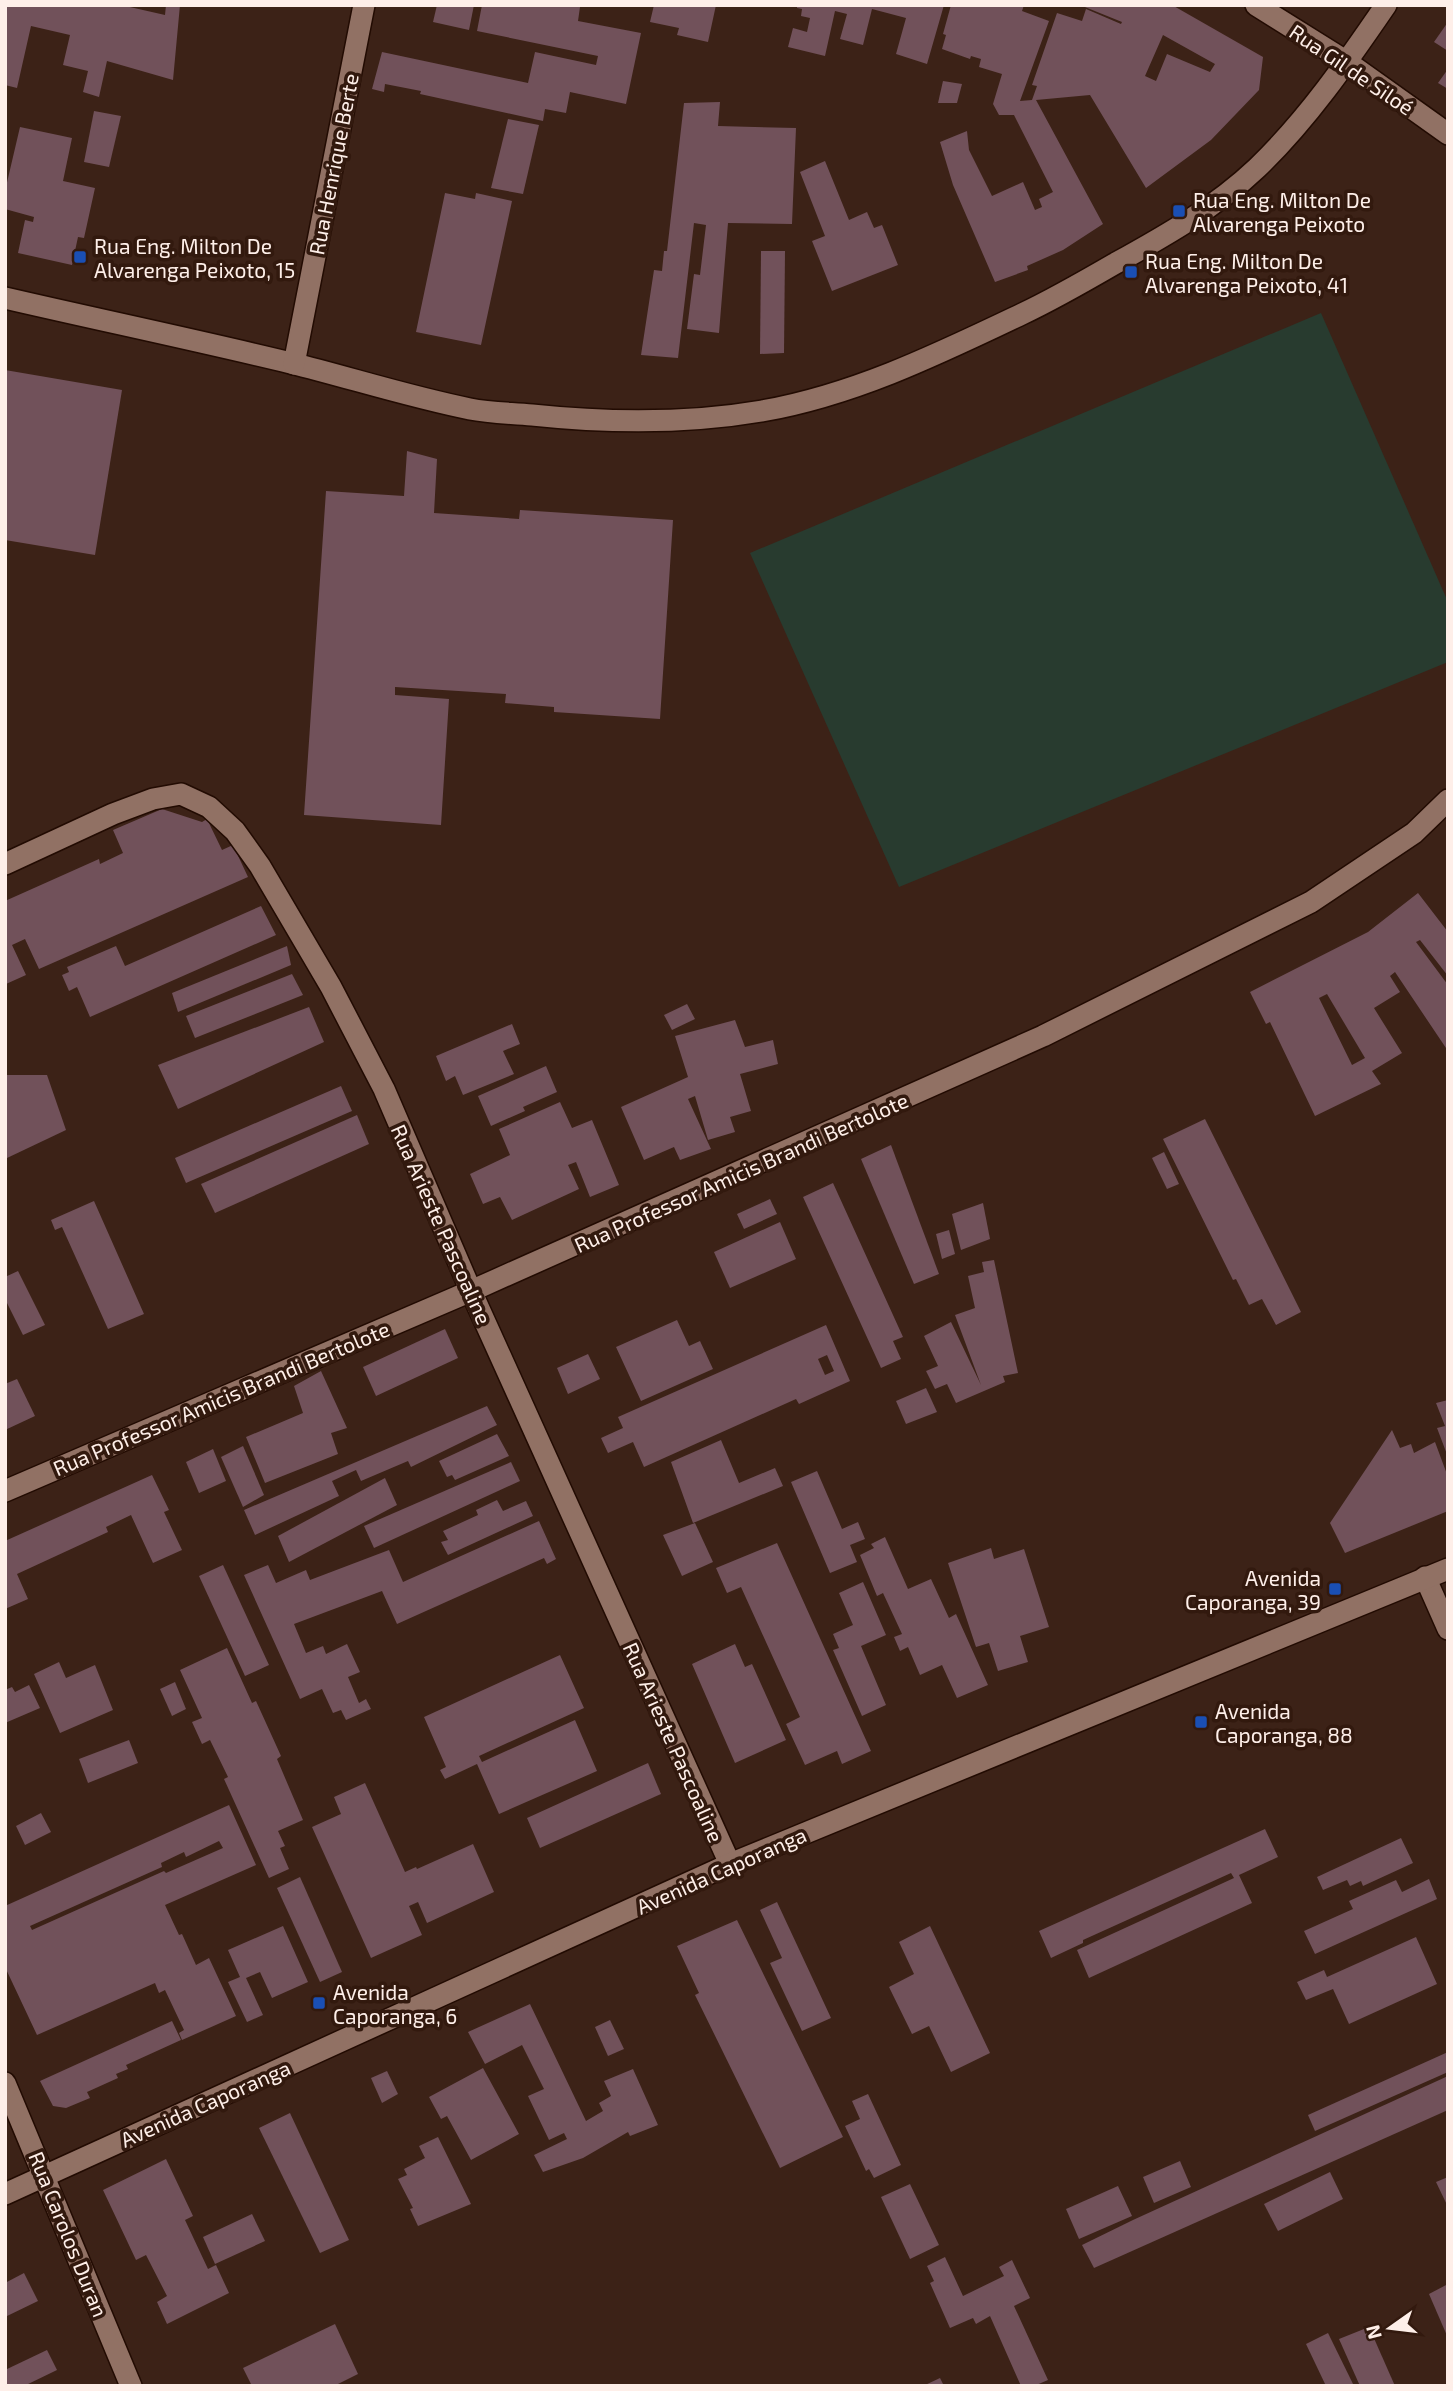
<svg xmlns="http://www.w3.org/2000/svg" width="1453" height="2391" viewBox="0 0 1453 2391" font-family="'Exo 2',sans-serif">
<style>
.green{fill:#283b2f}
.building{fill:#71515a;fill-rule:evenodd}
.lines{fill:none;stroke-linecap:round;stroke-linejoin:round}
.minor-casing{stroke:#220b02;stroke-width:24}
.minor{stroke:#917164;stroke-width:21}
.transit-dot{fill:#1a4fb4;stroke:#32190e;stroke-width:2.5}
.labels{text-anchor:middle;dominant-baseline:central;stroke-width:7;stroke-linejoin:round;paint-order:stroke}
.street-label{font-size:21px;fill:#feefe9;stroke:#32190e}
.poi-label{font-size:21px;fill:#feefe9;stroke:#32190e;text-anchor:start}
</style>
<rect width="100%" height="100%" fill="#3c2217"/>
<!-- green -->
<polygon class="green" points="1321,313 1448,602 1448,662 899,887 750,553"/>
<!-- building -->
<g class="building">
<polygon points="7,5 35,7 121,5 165,15 166,5 180,5 173,80 107,61 99,97 83,92 88,71 63,65 70,35 31,26 17,88 5,85"/>
<polygon points="437,5 474,5 469,30 433,22"/>
<polygon points="482,5 570,5 580,7 578,21 641,33 626,104 570,92 566,113 545,109 543,121 420,94 421,91 385,84 384,92 372,89 382,52 528,83 535,52 596,65 598,56 477,31"/>
<polygon points="654,5 716,5 708,42 677,35 679,28 650,22"/>
<polygon points="797,5 944,5 927,64 896,54 906,18 872,9 863,45 840,39 847,14 835,11 825,56 788,47 793,28 807,32 810,18 801,16 802,9 797,8"/>
<path d="M951,5H1024L1022,11L1049,21L1020,101L1032,100L1037,86L1032,85L1057,13L1082,21L1086,9L1121,24L1122,22L1080,5H1172L1263,57L1259,90L1211,140L1146,188L1090,95L1036,100L1103,224L1063,250L1027,266L1028,270L995,282L953,185L940,142L967,131L969,150L992,196L1023,182L1035,210L1042,207L1039,199L1053,192L1014,115H999L993,104L1002,74L979,67L981,59L971,56L970,59L942,49L946,35L943,34ZM1163,35L1215,64L1210,72L1167,54L1156,81L1145,76Z"/>
<polygon points="1448,22 1448,51 1434,42"/>
<polygon points="1448,69 1448,89 1438,83"/>
<polygon points="943,81 962,84 957,103 938,103"/>
<polygon points="720,102 718,126 796,128 792,224 728,223 719,333 687,329 694,274 700,275 706,225 694,223 678,358 641,355 654,270 662,271 664,251 667,251 684,103"/>
<polygon points="94,111 121,116 109,167 84,162"/>
<polygon points="508,119 539,125 523,194 491,188"/>
<polygon points="20,127 72,138 63,181 95,188 84,238 78,237 72,265 18,253 25,220 33,222 34,217 5,209 5,191"/>
<polygon points="825,161 849,220 867,212 874,228 882,225 898,265 832,291 812,241 825,236 800,172"/>
<polygon points="445,193 475,199 476,193 512,201 481,345 416,332"/>
<polygon points="761,251 785,251 784,353 760,354"/>
<polygon points="5,370 122,390 95,555 5,540"/>
<polygon points="407,451 437,459 434,513 519,519 520,510 673,520 660,719 554,712 554,707 505,703 506,694 395,687 395,695 449,699 441,825 304,815 326,491 404,496"/>
<polygon points="162,809 202,822 207,819 222,850 233,845 248,877 39,969 25,939 12,945 26,975 6,984 5,901 99,859 100,864 123,853 113,830"/>
<path d="M1418,893L1448,932V976L1420,940L1416,942L1448,985V1051L1395,972L1390,976L1400,992L1374,1008L1402,1053L1372,1071L1381,1084L1315,1116L1270,1022L1266,1024L1250,992L1368,932ZM1327,994L1365,1058L1352,1065L1319,998Z"/>
<polygon points="261,906 276,935 90,1017 77,987 69,991 62,975 69,972 67,967 116,946 125,966"/>
<polygon points="287,946 291,965 178,1012 172,993"/>
<polygon points="292,974 303,995 195,1038 186,1016"/>
<polygon points="687,1004 695,1019 672,1030 664,1015"/>
<polygon points="309,1007 324,1042 178,1109 158,1065"/>
<polygon points="735,1020 745,1047 773,1040 778,1064 740,1074 751,1111 730,1117 735,1132 708,1140 695,1096 688,1099 711,1149 680,1160 674,1147 644,1160 621,1107 688,1077 675,1036"/>
<polygon points="512,1024 520,1044 503,1051 514,1074 463,1095 455,1076 446,1081 436,1056"/>
<polygon points="546,1066 557,1092 523,1107 525,1111 491,1126 478,1096"/>
<polygon points="5,1075 47,1075 66,1130 7,1158"/>
<polygon points="341,1086 352,1111 186,1183 175,1158"/>
<polygon points="560,1102 572,1128 592,1120 619,1185 590,1197 576,1162 568,1165 579,1189 512,1220 500,1197 483,1204 470,1174 510,1155 499,1129"/>
<polygon points="357,1115 369,1144 215,1213 201,1184"/>
<polygon points="1205,1119 1301,1312 1276,1325 1262,1299 1249,1305 1236,1279 1233,1280 1163,1139"/>
<polygon points="891,1145 939,1274 914,1284 861,1159"/>
<polygon points="1164,1152 1179,1184 1167,1189 1152,1158"/>
<polygon points="833,1183 903,1337 893,1341 901,1359 881,1368 803,1197"/>
<polygon points="770,1199 777,1214 744,1229 737,1214"/>
<polygon points="94,1201 144,1314 108,1329 62,1227 55,1230 51,1220"/>
<polygon points="983,1203 990,1239 961,1250 952,1214"/>
<polygon points="780,1222 796,1259 730,1288 714,1252"/>
<polygon points="949,1230 955,1254 942,1259 936,1234"/>
<polygon points="994,1260 1018,1373 1003,1376 1005,1382 956,1403 947,1384 935,1389 926,1371 938,1366 924,1336 951,1322 981,1385 955,1315 975,1308 968,1276 984,1272 982,1262"/>
<polygon points="18,1271 45,1325 23,1335 5,1299 5,1277"/>
<polygon points="677,1320 689,1346 700,1341 713,1369 641,1401 616,1347"/>
<path d="M826,1325L850,1381L799,1404L796,1399L644,1467L633,1442L608,1453L601,1438L623,1428L618,1417ZM827,1355L834,1371L825,1375L818,1359Z"/>
<polygon points="445,1329 458,1358 376,1396 363,1367"/>
<polygon points="588,1354 600,1379 568,1394 557,1368"/>
<polygon points="321,1371 347,1428 331,1433 338,1454 265,1483 246,1437 303,1413 294,1386"/>
<polygon points="17,1379 35,1416 5,1430 5,1384"/>
<polygon points="926,1388 937,1412 906,1424 896,1401"/>
<polygon points="1448,1400 1448,1457 1437,1428 1445,1426 1436,1403"/>
<polygon points="487,1406 497,1425 411,1467 408,1461 361,1481 356,1470 332,1481 339,1496 255,1535 244,1510"/>
<polygon points="1392,1430 1400,1448 1411,1444 1414,1453 1435,1442 1448,1477 1448,1511 1345,1553 1330,1523"/>
<polygon points="497,1434 509,1456 455,1480 452,1475 447,1477 439,1461"/>
<polygon points="721,1440 739,1483 775,1468 783,1486 693,1523 671,1462"/>
<polygon points="243,1446 264,1495 243,1507 221,1457"/>
<polygon points="213,1449 226,1481 199,1493 186,1462"/>
<polygon points="511,1462 520,1481 374,1548 364,1526"/>
<polygon points="817,1471 842,1529 858,1522 865,1539 850,1545 857,1562 830,1573 791,1482"/>
<polygon points="152,1475 169,1510 164,1512 182,1550 153,1563 131,1515 106,1527 108,1532 17,1574 28,1599 5,1609 5,1541"/>
<polygon points="385,1478 397,1505 289,1562 278,1536"/>
<polygon points="497,1500 503,1511 526,1501 533,1516 448,1555 441,1542 448,1540 443,1531 478,1515 476,1510"/>
<polygon points="539,1521 556,1559 547,1564 544,1558 397,1624 382,1591 294,1624 306,1653 323,1646 326,1654 347,1644 360,1672 348,1677 359,1703 366,1699 371,1709 346,1720 341,1710 333,1713 322,1689 300,1699 244,1575 268,1565 276,1583 306,1570 310,1580 389,1550 403,1582"/>
<polygon points="695,1523 713,1562 682,1576 663,1535"/>
<polygon points="885,1537 908,1589 931,1579 949,1618 956,1614 988,1685 957,1698 942,1665 920,1675 908,1647 900,1651 894,1637 902,1634 883,1593 877,1596 860,1555 874,1548 871,1544"/>
<polygon points="777,1543 871,1751 842,1764 837,1751 805,1765 786,1724 800,1717 741,1587 727,1593 716,1568"/>
<polygon points="991,1548 994,1559 1024,1549 1049,1627 1020,1636 1028,1662 998,1671 989,1643 976,1647 948,1563"/>
<polygon points="223,1565 269,1665 245,1676 199,1576"/>
<polygon points="863,1582 886,1635 861,1646 886,1705 862,1716 833,1650 839,1648 833,1634 853,1625 839,1593"/>
<polygon points="735,1644 745,1667 752,1664 786,1740 735,1763 692,1664"/>
<polygon points="227,1648 252,1703 256,1701 281,1756 277,1759 303,1820 278,1831 285,1846 280,1848 289,1869 269,1878 224,1779 228,1777 210,1740 202,1744 192,1722 202,1718 180,1670"/>
<polygon points="560,1655 584,1708 479,1756 482,1762 575,1720 597,1771 499,1814 477,1764 445,1779 440,1770 446,1767 424,1717"/>
<polygon points="59,1662 66,1678 95,1665 113,1710 60,1733 34,1674"/>
<polygon points="175,1682 186,1709 172,1716 160,1689"/>
<polygon points="29,1685 40,1708 5,1723 5,1690 12,1687 15,1692"/>
<polygon points="129,1740 138,1763 88,1783 79,1759"/>
<polygon points="648,1763 661,1794 540,1848 527,1818"/>
<polygon points="365,1783 405,1872 416,1867 417,1869 473,1844 494,1892 427,1923 418,1902 409,1906 422,1935 371,1958 312,1827 341,1814 334,1797"/>
<path d="M229,1805L256,1865L165,1905L179,1935L182,1934L196,1965L209,1958L236,2016L182,2040L179,2033L184,2030L165,1990L159,1993L155,1983L37,2035L5,1967V1906ZM219,1841L223,1848L166,1873L164,1871L32,1930L30,1926L162,1867L161,1863L184,1852L186,1857Z"/>
<polygon points="41,1813 51,1832 25,1845 16,1826"/>
<polygon points="1265,1829 1278,1857 1239,1875 1252,1903 1089,1978 1077,1950 1234,1878 1231,1873 1083,1940 1083,1943 1051,1958 1039,1931"/>
<polygon points="1401,1838 1413,1863 1363,1886 1361,1881 1350,1886 1347,1880 1323,1890 1317,1877"/>
<polygon points="300,1877 342,1972 320,1982 277,1888"/>
<polygon points="1429,1879 1437,1899 1315,1954 1304,1931 1353,1909 1349,1901 1396,1880 1402,1892"/>
<polygon points="777,1902 831,2018 802,2031 770,1963 782,1958 760,1910"/>
<polygon points="737,1920 843,2137 780,2168 695,1995 699,1993 677,1946"/>
<polygon points="283,1926 308,1982 272,1998 260,1972 246,1978 263,2015 247,2022 228,1982 240,1977 228,1950"/>
<polygon points="930,1926 990,2053 951,2072 929,2026 912,2034 889,1987 914,1974 899,1942"/>
<polygon points="1416,1937 1437,1984 1349,2024 1333,1989 1306,2000 1297,1982 1324,1970 1327,1977"/>
<polygon points="530,2004 586,2121 603,2111 599,2103 611,2096 604,2081 633,2069 658,2125 630,2136 628,2132 583,2158 543,2172 534,2155 567,2139 564,2133 549,2140 528,2096 544,2089 522,2045 485,2064 468,2032"/>
<polygon points="610,2020 624,2049 608,2056 595,2027"/>
<polygon points="172,2021 181,2040 126,2065 128,2069 116,2074 118,2078 87,2092 90,2098 66,2108 53,2106 40,2081"/>
<polygon points="1448,2052 1448,2072 1315,2131 1308,2115"/>
<polygon points="483,2068 519,2134 471,2160 447,2116 441,2119 429,2097"/>
<polygon points="387,2071 398,2094 382,2103 371,2078"/>
<polygon points="1448,2076 1448,2110 1094,2268 1082,2245 1133,2220"/>
<polygon points="868,2094 901,2165 874,2178 869,2169 866,2171 845,2126 860,2119 852,2101"/>
<polygon points="290,2113 349,2240 320,2253 259,2128"/>
<polygon points="438,2137 471,2204 418,2226 410,2209 413,2208 398,2179 407,2175 404,2169 425,2158 419,2146"/>
<polygon points="166,2159 193,2216 185,2220 208,2269 216,2265 229,2293 167,2324 157,2302 167,2296 146,2255 136,2260 103,2190"/>
<polygon points="1180,2161 1191,2187 1154,2203 1143,2177"/>
<polygon points="1330,2172 1343,2199 1278,2231 1264,2204"/>
<polygon points="1448,2177 1448,2207 1436,2182"/>
<polygon points="910,2184 939,2245 910,2259 881,2197"/>
<polygon points="1118,2186 1132,2216 1079,2239 1066,2209"/>
<polygon points="252,2214 265,2241 215,2264 203,2237"/>
<polygon points="945,2257 963,2296 1004,2276 999,2267 1012,2260 1030,2298 1014,2306 1048,2380 1034,2386 1021,2386 990,2316 976,2324 973,2318 950,2328 930,2283 934,2281 927,2266"/>
<polygon points="24,2273 38,2301 5,2317 5,2283"/>
<polygon points="1448,2284 1448,2338 1429,2294"/>
<polygon points="335,2324 358,2374 334,2386 252,2386 243,2368"/>
<polygon points="1369,2327 1395,2386 1360,2386 1339,2339"/>
<polygon points="1328,2333 1354,2386 1326,2386 1306,2344"/>
<polygon points="47,2350 57,2370 24,2386 5,2386 5,2370"/>
<polygon points="940,2378 944,2386 923,2386"/>
</g>
<g class="lines">
<defs>
<g id="minor">
<polyline points="1256,5 1347,62 1448,134"/>
<path d="M5,298C100,320 196,340 291,363C351,378 410,397 470,409C490,413 511,413 532,415C608,423 686,424 762,411C854,395 938,354 1022,314C1054,299 1085,281 1116,263C1165,236 1216,207 1257,168C1307,120 1347,62 1386,5"/>
<polyline points="294,364 364,5"/>
<polyline points="5,864 113,814 153,799 181,794 209,807 235,831 260,866 331,987 384,1089 471,1291 730,1864"/>
<polyline points="5,1491 471,1291 1043,1036 1311,902 1414,833 1448,800"/>
<polyline points="1425,1577 1448,1629"/>
<polyline points="5,2083 131,2386"/>
<polyline points="5,2194 730,1864 1448,1569"/>
</g>
</defs>
<!-- minor casing -->
<use href="#minor" class="minor-casing"/>
<!-- minor -->
<use href="#minor" class="minor"/>
</g>
<!-- markers -->
<g class="transit-dot">
<rect x="1172" y="204" width="14" height="14" rx="3.5"/>
<rect x="73" y="250" width="14" height="14" rx="3.5"/>
<rect x="1124" y="265" width="14" height="14" rx="3.5"/>
<rect x="1328" y="1582" width="14" height="14" rx="3.5"/>
<rect x="1194" y="1715" width="14" height="14" rx="3.5"/>
<rect x="312" y="1996" width="14" height="14" rx="3.5"/>
</g>
<g class="labels">
<!-- street labels -->
<g class="street-label">
<text transform="translate(1352 69) rotate(34)">Rua Gil de Siloé</text>
<text transform="translate(333 164) rotate(-79)">Rua Henrique Berte</text>
<text transform="translate(741 1172) rotate(-24)">Rua Professor Amicis Brandi Bertolote</text>
<text transform="translate(442 1224) rotate(66)">Rua Arieste Pascoaline</text>
<text transform="translate(221 1398) rotate(-23)">Rua Professor Amicis Brandi Bertolote</text>
<text transform="translate(674 1742) rotate(66)">Rua Arieste Pascoaline</text>
<text transform="translate(721 1870) rotate(-24)">Avenida Caporanga</text>
<text transform="translate(205 2103) rotate(-24)">Avenida Caporanga</text>
<text transform="translate(69 2234) rotate(68)">Rua Carolos Duran</text>
</g>
<!-- poi labels -->
<g class="poi-label">
<text x="1193" y="199">Rua Eng. Milton De<tspan x="1193" dy="24">Alvarenga Peixoto</tspan></text>
<text x="94" y="245">Rua Eng. Milton De<tspan x="94" dy="24">Alvarenga Peixoto, 15</tspan></text>
<text x="1145" y="260">Rua Eng. Milton De<tspan x="1145" dy="24">Alvarenga Peixoto, 41</tspan></text>
<text x="1321" y="1577" text-anchor="end">Avenida<tspan x="1321" dy="24">Caporanga, 39</tspan></text>
<text x="1215" y="1710">Avenida<tspan x="1215" dy="24">Caporanga, 88</tspan></text>
<text x="333" y="1991">Avenida<tspan x="333" dy="24">Caporanga, 6</tspan></text>
</g>
</g>
<!-- border -->
<rect width="1453" height="2391" fill="none" stroke="#feefe9" stroke-width="14"/>
<!-- north arrow -->
<g transform="translate(1390 2328) rotate(256)" stroke="#32190e" stroke-width="5" paint-order="stroke">
<path d="M0-5L12 26L0 18L-12 26Z" fill="#feefe9"/>
<text y="-10" font-size="19" font-weight="bold" text-anchor="middle" fill="#feefe9">N</text>
</g>
</svg>
